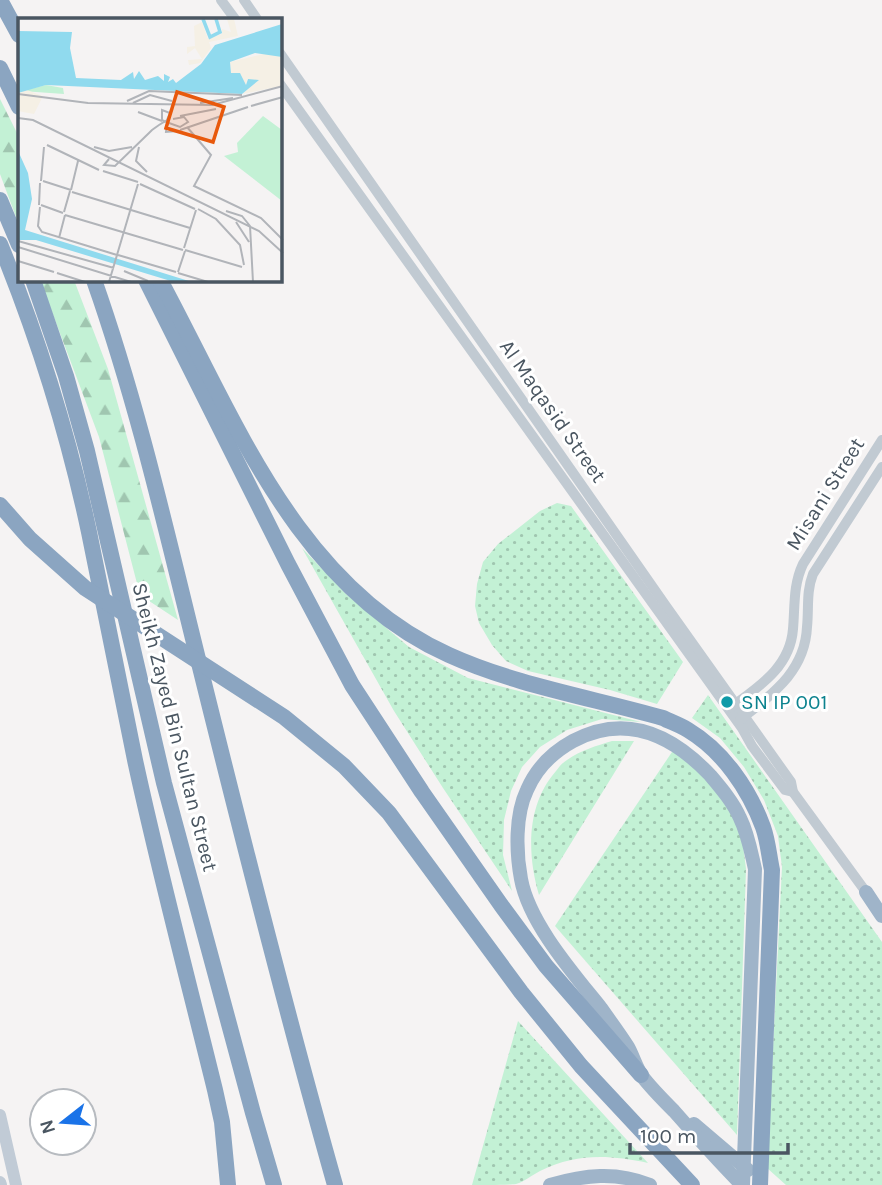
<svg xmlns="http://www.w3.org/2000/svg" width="882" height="1185" viewBox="0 0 882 1185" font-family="Karla,sans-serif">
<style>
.forest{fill:url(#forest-firs)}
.garden{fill:url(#garden-dots)}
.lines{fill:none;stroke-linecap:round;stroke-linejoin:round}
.tertiary{stroke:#c1cad2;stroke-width:10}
.secondary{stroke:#c1cbd6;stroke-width:12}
.trunk{stroke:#9fb4c9;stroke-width:14}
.motorway{stroke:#8ba5c1;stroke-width:16}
.culture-dot{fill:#0f9aa8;stroke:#fff;stroke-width:2.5}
.labels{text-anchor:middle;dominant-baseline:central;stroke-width:6;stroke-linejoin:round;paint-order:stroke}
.street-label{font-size:21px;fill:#4a5661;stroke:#fff}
.culture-label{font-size:21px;fill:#0d838f;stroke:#fff;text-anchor:start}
.inset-river{fill:none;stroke:#90daee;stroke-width:3.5}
.inset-road{fill:none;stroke:#b1b4b9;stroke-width:2}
.view{fill:#e8590c;fill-opacity:0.15;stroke:#e8590c;stroke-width:3.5}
.inset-edge{fill:none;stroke:#4a5661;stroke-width:3.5}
</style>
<defs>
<pattern id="forest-firs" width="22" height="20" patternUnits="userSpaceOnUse" patternTransform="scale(1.75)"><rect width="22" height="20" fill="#c3f1d5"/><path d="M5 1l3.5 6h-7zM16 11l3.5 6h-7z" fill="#a0c6b0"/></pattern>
<pattern id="garden-dots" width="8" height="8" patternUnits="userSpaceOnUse" patternTransform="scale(1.75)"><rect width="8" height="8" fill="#c3f1d5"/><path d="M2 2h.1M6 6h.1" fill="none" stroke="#a0c6b0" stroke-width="1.8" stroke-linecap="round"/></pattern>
</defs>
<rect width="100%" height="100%" fill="#f5f3f3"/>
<!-- forest -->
<g class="forest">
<polygon points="0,99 19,137 19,225 0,174"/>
<polygon points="40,280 74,280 108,369 178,620 140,595 99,437"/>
</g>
<!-- garden -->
<g class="garden">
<polygon points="557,503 571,506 683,662 657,704 610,690 528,671 506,661 492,645 479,623 475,606 477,584 483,562 498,544 540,511"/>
<polygon points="302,548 346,594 409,647 468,678 641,722 602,719 567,730 540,747 522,767 511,791 504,820 503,855 512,891 443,788 394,711"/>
<polygon points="708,695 882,942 882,1185 786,1185 767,1168 782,867 778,836 764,800 744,767 720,738 692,718"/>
<path d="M612,741H634L539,895C527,854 526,805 556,771C559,767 562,763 567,760C581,750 596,746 612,741Z"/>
<polygon points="674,749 712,784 736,821 743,845 746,869 737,1135 555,926"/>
<path d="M518,1021L648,1163C609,1155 577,1153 540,1171C532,1175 524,1182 516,1184C508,1185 483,1185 472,1185Z"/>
</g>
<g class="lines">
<!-- tertiary -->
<g class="tertiary">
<polyline points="221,0 235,19"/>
<polyline points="244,0 257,19"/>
<polyline points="280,53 666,606 791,782 793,792 866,892"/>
<polyline points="280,84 712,686 742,728 752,746 785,790 793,792"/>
<path d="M730,708C758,687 790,668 793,629C795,606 793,585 803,564L882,440"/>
<path d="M740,720C771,695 805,672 807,627C809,608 806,592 813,574L882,467"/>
</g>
<!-- secondary -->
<g class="secondary">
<polyline points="0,1115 16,1185"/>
<polyline points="0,1182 1,1185"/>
</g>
<!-- trunk -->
<g class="trunk">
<polyline points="866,892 882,916"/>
<polyline points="694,1124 748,1170"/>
<path d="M550,1185C584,1175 616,1171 650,1185"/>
<path d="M742,1185C718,1161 696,1136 674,1111C663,1100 651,1088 642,1076C636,1067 633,1056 628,1047C620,1034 610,1021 601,1008C573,973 529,923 521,879C516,852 515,815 527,790C536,769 553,752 573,741C626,713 672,735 710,775C721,788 733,802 740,818C748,834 751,852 755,869L743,1185"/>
</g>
<!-- motorway -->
<g class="motorway">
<polyline points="0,0 19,35"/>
<polyline points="0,68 19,107"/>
<polyline points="0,200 19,245"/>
<path d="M0,244C38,337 68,433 89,532C105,608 119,684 135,760C159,871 188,980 215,1090L222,1122L228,1185"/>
<polyline points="33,280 66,376 87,451 164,783 253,1113 274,1185"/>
<path d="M94,280C138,405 167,534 199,663C242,837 286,1012 335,1185"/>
<polyline points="146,280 288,564 352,685 422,792 501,905 546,966 641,1075"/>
<path d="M160,280C235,419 296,586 449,655C515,685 593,698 663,718C671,722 680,725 688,730C723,751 749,789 763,827C768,841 769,856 772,870L760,1185"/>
<polyline points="0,505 30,539 85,588 284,717 344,766 389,813 521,992 581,1066 692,1185"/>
</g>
</g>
<!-- markers -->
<circle class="culture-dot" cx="727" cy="702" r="7"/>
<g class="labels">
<!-- street labels -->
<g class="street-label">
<text transform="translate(553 411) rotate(55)">Al Maqasid Street</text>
<text transform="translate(825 494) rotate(-58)">Misani Street</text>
<text transform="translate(175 727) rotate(76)">Sheikh Zayed Bin Sultan Street</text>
</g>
<!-- culture labels -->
<g class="culture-label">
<text x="741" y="702">SN IP 001</text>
</g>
</g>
<!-- overview -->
<g transform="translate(18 18)">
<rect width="264" height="264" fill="#f5f3f3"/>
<path d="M28,67L45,70L46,76L4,73ZM245,98L264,112V183L206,138L220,134L219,125Z" fill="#c3f1d5"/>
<path d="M209,1H216L220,18L191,24L193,30L182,45L171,47L170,42L184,41L177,30L169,36V29L177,28L176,8L184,4L190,21L204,16V11L213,14ZM254,34L265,39L264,68L224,76L237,65L229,61L228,67L222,56L213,55L212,44ZM6,71L25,78L16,96L0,93V75Z" fill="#f5f0e5"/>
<path d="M264,6V39L237,35L212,44L213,55H222L228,67L230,61L241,62L224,76L28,67L0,75V13L54,14L52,30L58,60L103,62L115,54L116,61L121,53L127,62L140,58L146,63V56L152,59L150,64L155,61L158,65L183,46L197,27ZM1,135L10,155L14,181L7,212L174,264H156L18,222H0Z" fill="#90daee"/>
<path class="inset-river" d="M185,1L192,19L202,14L198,1"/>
<path class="inset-road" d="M0,76L70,85L194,87L265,68M109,83L131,73L224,77M115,85L132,77L154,83M182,85L215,80M233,88L265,79M120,94L144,103M162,98L198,91M0,100L15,102L241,213L265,235M149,105L148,114L160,113M169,109L193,137L176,168L243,200L265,222M162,112L230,89M29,127L81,152M76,129L91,133L114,129M121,129L118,143L129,154M91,141L86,147L97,148L131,115L134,112L141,107L146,104L148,103L149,102L152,95L144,92V102L146,103L151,105L162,109L170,104L166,99L155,101M85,153L120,164M23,163L26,129M25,163L53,172M122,166L177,191M53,172L60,143M54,174L172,210M21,187L22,165M23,187L45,195M22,189L20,208L24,214L99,237M180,191L198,201L222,227L226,247M208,193L224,198L232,208L235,264M46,194L52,173M47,197L165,232M218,204L231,224M41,220L47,197M0,223L96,250M0,229L113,264M166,230L178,192M167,232L224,249M100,237L158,254M0,243L36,254M106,253L130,263M160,254L167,233M39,255L67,264M160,255L190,264M91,264L120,166"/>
<path class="view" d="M159,74L206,89L195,124L148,110Z"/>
<rect width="264" height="264" class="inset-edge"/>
</g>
<!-- north arrow -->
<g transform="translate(63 1122) rotate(253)"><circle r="33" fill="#ffffff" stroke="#b7bbc0" stroke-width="2"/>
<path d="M0-5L12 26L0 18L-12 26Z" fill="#1a73e8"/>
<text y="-10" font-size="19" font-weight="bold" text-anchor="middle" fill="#4a5661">N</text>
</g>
<!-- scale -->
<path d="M630 1143v10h158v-10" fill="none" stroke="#4a5661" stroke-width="3.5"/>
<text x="640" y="1143" font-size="21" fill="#4a5661" stroke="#ffffff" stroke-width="5" paint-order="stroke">100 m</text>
</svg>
